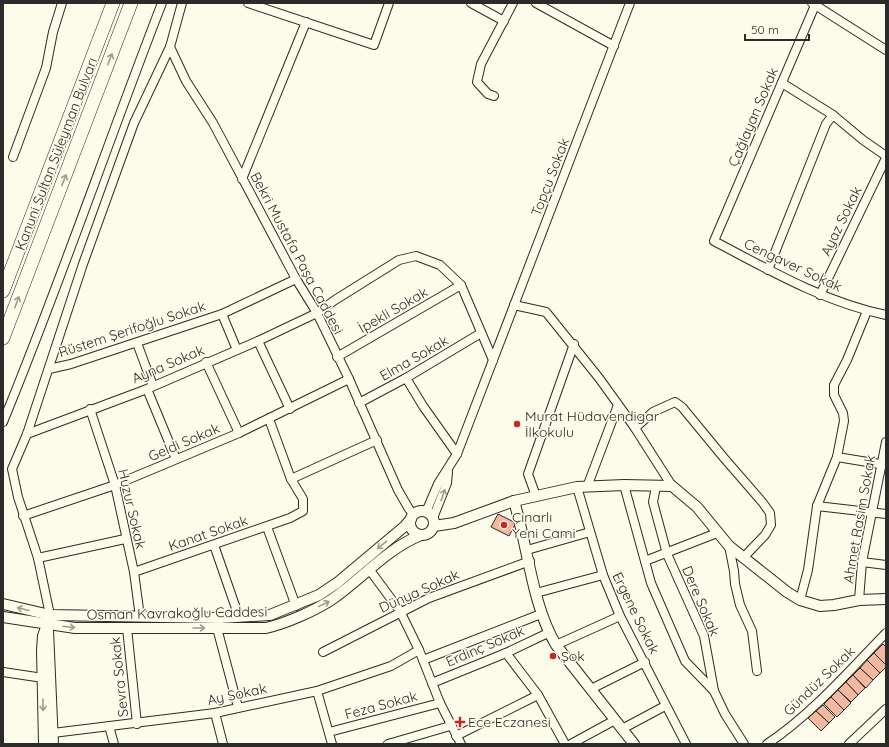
<svg xmlns="http://www.w3.org/2000/svg" width="889" height="747" viewBox="0 0 889 747" font-family="Quicksand,sans-serif">
<style>
.building{fill:#f2b8a0;stroke:#2b2b2b}
.lines{fill:none;stroke-linecap:round;stroke-linejoin:round}
.minor-casing{stroke:#2b2b2b;stroke-width:10}
.tertiary-casing{stroke:#2b2b2b;stroke-width:12}
.trunk-casing{stroke:#2b2b2b;stroke-width:14}
.minor{stroke:#fdfbea;stroke-width:8}
.tertiary{stroke:#fdfbea;stroke-width:10}
.trunk{stroke:#fdfbea;stroke-width:13}
.oneway{stroke:#9e9d94}
.poi-dot{fill:#c62828;stroke:#fdfbea;stroke-width:1.5}
.labels{text-anchor:middle;dominant-baseline:central;stroke-width:3;stroke-linejoin:round;paint-order:stroke}
.street-label{font-size:14px;fill:#2b2b2b;stroke:#fdfbea}
.poi-label{font-size:14px;fill:#2b2b2b;stroke:#fdfbea;text-anchor:start}
</style>
<rect width="100%" height="100%" fill="#fdfbea"/>
<!-- building -->
<g class="building">
<polygon points="498,514 516,523 509,536 491,527"/>
<polygon points="883,644 886,647 886,665 874,653"/>
<polygon points="874,653 886,665 886,667 880,673 867,660"/>
<polygon points="867,660 880,673 873,680 860,668"/>
<polygon points="860,668 873,680 866,688 853,675"/>
<polygon points="853,675 865,688 858,695 846,682"/>
<polygon points="846,682 858,695 851,702 838,690"/>
<polygon points="838,690 851,703 844,710 831,697"/>
<polygon points="831,697 844,710 837,717 824,704"/>
<polygon points="823,705 835,717 829,723 816,711"/>
<polygon points="816,711 829,723 821,731 808,718"/>
</g>
<g class="lines">
<defs>
<g id="minor">
<polyline points="182,3 170,47 186,81 213,123 296,279 317,313 349,379 398,490 409,509 414,515"/>
<polyline points="248,3 374,45 389,3"/>
<polyline points="471,3 504,21"/>
<polyline points="536,3 614,46"/>
<polyline points="812,3 886,50"/>
<path d="M816,3L714,241C769,270 824,302 886,315"/>
<polyline points="782,83 833,115 863,140 886,156"/>
<polyline points="494,96 488,94 477,82 481,64 513,3"/>
<polyline points="13,157 46,68 53,32 62,3"/>
<polyline points="242,179 306,22"/>
<polyline points="768,270 826,124 833,115"/>
<polyline points="820,295 886,158"/>
<polyline points="514,305 546,312 599,378 635,428"/>
<polyline points="222,314 237,350"/>
<polyline points="258,341 290,409"/>
<polyline points="137,343 153,386"/>
<polyline points="337,357 461,285"/>
<polyline points="206,362 239,433"/>
<polyline points="49,369 71,364 222,314 296,279"/>
<polyline points="406,378 423,406 457,454"/>
<polyline points="147,389 176,459"/>
<polyline points="359,403 406,378 481,333"/>
<polyline points="90,409 115,485 134,572 140,617"/>
<path d="M3,422C60,284 108,142 162,3"/>
<polyline points="27,434 147,389 258,341 317,313 335,300 399,260 416,256 440,265 461,285 493,360"/>
<polyline points="837,457 886,465"/>
<polyline points="291,479 377,440"/>
<polyline points="624,485 651,583 685,661 714,691"/>
<polyline points="672,486 635,428 653,412 675,402 682,407 724,458 763,503 770,513 771,525 765,535 743,558"/>
<polyline points="577,487 603,575 620,616 686,744"/>
<polyline points="587,487 618,405"/>
<polyline points="656,487 653,502 667,554 704,636 714,691 725,714 744,744"/>
<polyline points="536,496 528,474 574,344"/>
<polyline points="817,506 886,514"/>
<polyline points="426,512 438,484 457,454 630,3"/>
<polyline points="23,516 115,485 239,433 349,379"/>
<polyline points="433,518 447,483 448,472"/>
<polyline points="267,527 296,606"/>
<polyline points="214,545 239,617"/>
<polyline points="729,546 734,571 735,584 740,605 752,631 757,671"/>
<polyline points="527,550 590,532"/>
<polyline points="38,558 125,539"/>
<polyline points="645,561 717,533"/>
<polyline points="862,562 886,565"/>
<polyline points="369,569 400,611 419,650 440,703 461,744"/>
<polyline points="134,572 290,518 303,511 303,499 291,479 269,419"/>
<polyline points="536,593 603,575"/>
<polyline points="800,600 808,570 817,506 837,457 844,421 843,413 834,395 834,385 847,360 867,311"/>
<polyline points="859,600 862,562 886,442"/>
<polyline points="50,615 38,558 18,497 12,469 27,434 83,264 134,123 170,47"/>
<polyline points="127,628 137,724"/>
<polyline points="217,628 238,707"/>
<polyline points="556,645 620,616"/>
<polyline points="323,652 429,598 530,561"/>
<polyline points="506,653 538,695 565,744"/>
<polyline points="423,660 541,614"/>
<polyline points="3,672 43,678"/>
<polyline points="432,683 506,653 548,633"/>
<polyline points="591,689 645,662"/>
<polyline points="317,691 332,744"/>
<polyline points="215,713 223,744"/>
<polyline points="109,726 114,744"/>
<polyline points="622,729 665,706"/>
<polyline points="329,732 440,703"/>
<polyline points="53,733 215,713 317,691 391,666 419,650"/>
<polyline points="456,736 538,695"/>
<polyline points="388,744 450,726"/>
<polyline points="571,744 615,720"/>
<path d="M767,744C811,715 849,671 886,633"/>
<polyline points="849,744 886,709"/>
</g>
<g id="tertiary">
<path d="M514,501C528,547 532,605 556,645L634,744"/>
<circle cx="422" cy="523" r="12"/>
<polyline points="434,526 454,523 514,501 577,487 624,485 672,486 697,507 729,546 787,592 800,600 820,606 834,605 859,600 886,599"/>
<polyline points="3,604 50,615 220,618 270,615 319,595 337,583 405,526 411,519"/>
<path d="M3,617L75,628H266C287,623 314,611 331,600C362,579 386,549 421,535"/>
<polyline points="48,630 53,744"/>
<polyline points="44,744 42,650 43,636 49,619"/>
</g>
<g id="trunk">
<polyline points="3,291 113,3"/>
<polyline points="3,338 131,3"/>
</g>
</defs>
<!-- minor casing -->
<use href="#minor" class="minor-casing"/>
<!-- tertiary casing -->
<use href="#tertiary" class="tertiary-casing"/>
<!-- trunk casing -->
<use href="#trunk" class="trunk-casing"/>
<!-- minor -->
<use href="#minor" class="minor"/>
<!-- tertiary -->
<use href="#tertiary" class="tertiary"/>
<!-- trunk -->
<use href="#trunk" class="trunk"/>
</g>
<!-- one-way arrows -->
<defs><path id="oneway-shaft" d="M-6 0H5M1.5-3L5.5 0L1.5 3" fill="none" stroke-width="1.6" stroke-linecap="round" stroke-linejoin="round"/></defs>
<g class="oneway">
<use href="#oneway-shaft" transform="translate(110 59) rotate(-69)"/>
<use href="#oneway-shaft" transform="translate(64 180) rotate(-69)"/>
<use href="#oneway-shaft" transform="translate(17 302) rotate(-69)"/>
<use href="#oneway-shaft" transform="translate(443 495) rotate(-71)"/>
<use href="#oneway-shaft" transform="translate(382 545) rotate(141)"/>
<use href="#oneway-shaft" transform="translate(324 604) rotate(-26)"/>
<use href="#oneway-shaft" transform="translate(23 609) rotate(-166)"/>
<use href="#oneway-shaft" transform="translate(69 627) rotate(7)"/>
<use href="#oneway-shaft" transform="translate(199 628)"/>
<use href="#oneway-shaft" transform="translate(43 705) rotate(89)"/>
</g>
<!-- markers -->
<g class="poi-dot">
<circle cx="517" cy="424" r="4"/>
<circle cx="504" cy="525" r="4"/>
<circle cx="553" cy="656" r="4"/>
<path d="M458 716h4v4h4v4h-4v4h-4v-4h-4v-4h4z"/>
</g>
<g class="labels">
<!-- street labels -->
<g class="street-label">
<text transform="translate(753 117) rotate(-67)">Çağlayan Sokak</text>
<text transform="translate(56 154) rotate(-69)">Kanuni Sultan Süleyman Bulvarı</text>
<text transform="translate(550 177) rotate(-69)">Topçu Sokak</text>
<text transform="translate(841 221) rotate(-64)">Ayaz Sokak</text>
<text transform="translate(297 253) rotate(62)">Bekri Mustafa Paşa Caddesi</text>
<text transform="translate(793 265) rotate(25)">Cengaver Sokak</text>
<text transform="translate(393 310) rotate(-30)">İpekli Sokak</text>
<text transform="translate(132 329) rotate(-18)">Rüstem Şerifoğlu Sokak</text>
<text transform="translate(414 358) rotate(-30)">Elma Sokak</text>
<text transform="translate(168 364) rotate(-23)">Ayna Sokak</text>
<text transform="translate(184 442) rotate(-23)">Geldi Sokak</text>
<text transform="translate(132 509) rotate(77)">Huzur Sokak</text>
<text transform="translate(859 519) rotate(-80)">Ahmet Rasim Sokak</text>
<text transform="translate(208 533) rotate(-19)">Kanat Sokak</text>
<text transform="translate(419 591) rotate(-24)">Dünya Sokak</text>
<text transform="translate(701 601) rotate(67)">Dere Sokak</text>
<text transform="translate(177 613) rotate(-1)">Osman Kavrakoğlu Caddesi</text>
<text transform="translate(636 613) rotate(64)">Ergene Sokak</text>
<text transform="translate(485 646) rotate(-23)">Erdinç Sokak</text>
<text transform="translate(119 677) rotate(-96)">Sevra Sokak</text>
<text transform="translate(819 681) rotate(-44)">Gündüz Sokak</text>
<text transform="translate(237 694) rotate(-12)">Ay Sokak</text>
<text transform="translate(381 705) rotate(-15)">Feza Sokak</text>
</g>
<!-- poi labels -->
<g class="poi-label">
<text x="525" y="416">Murat Hüdavendigar<tspan x="525" dy="16">İlkokulu</tspan></text>
<text x="512" y="517">Çınarlı<tspan x="512" dy="16">Yeni Cami</tspan></text>
<text x="561" y="656">Şok</text>
<text x="468" y="722">Ece Eczanesi</text>
</g>
</g>
<!-- border -->
<rect width="889" height="747" fill="none" stroke="#2b2b2b" stroke-width="8"/>
<!-- scale -->
<path d="M745 34v6h64v-6" fill="none" stroke="#2b2b2b" stroke-width="2"/>
<text x="751" y="34" font-size="12" fill="#2b2b2b" stroke="#fdfbea" stroke-width="3" paint-order="stroke">50 m</text>
</svg>
